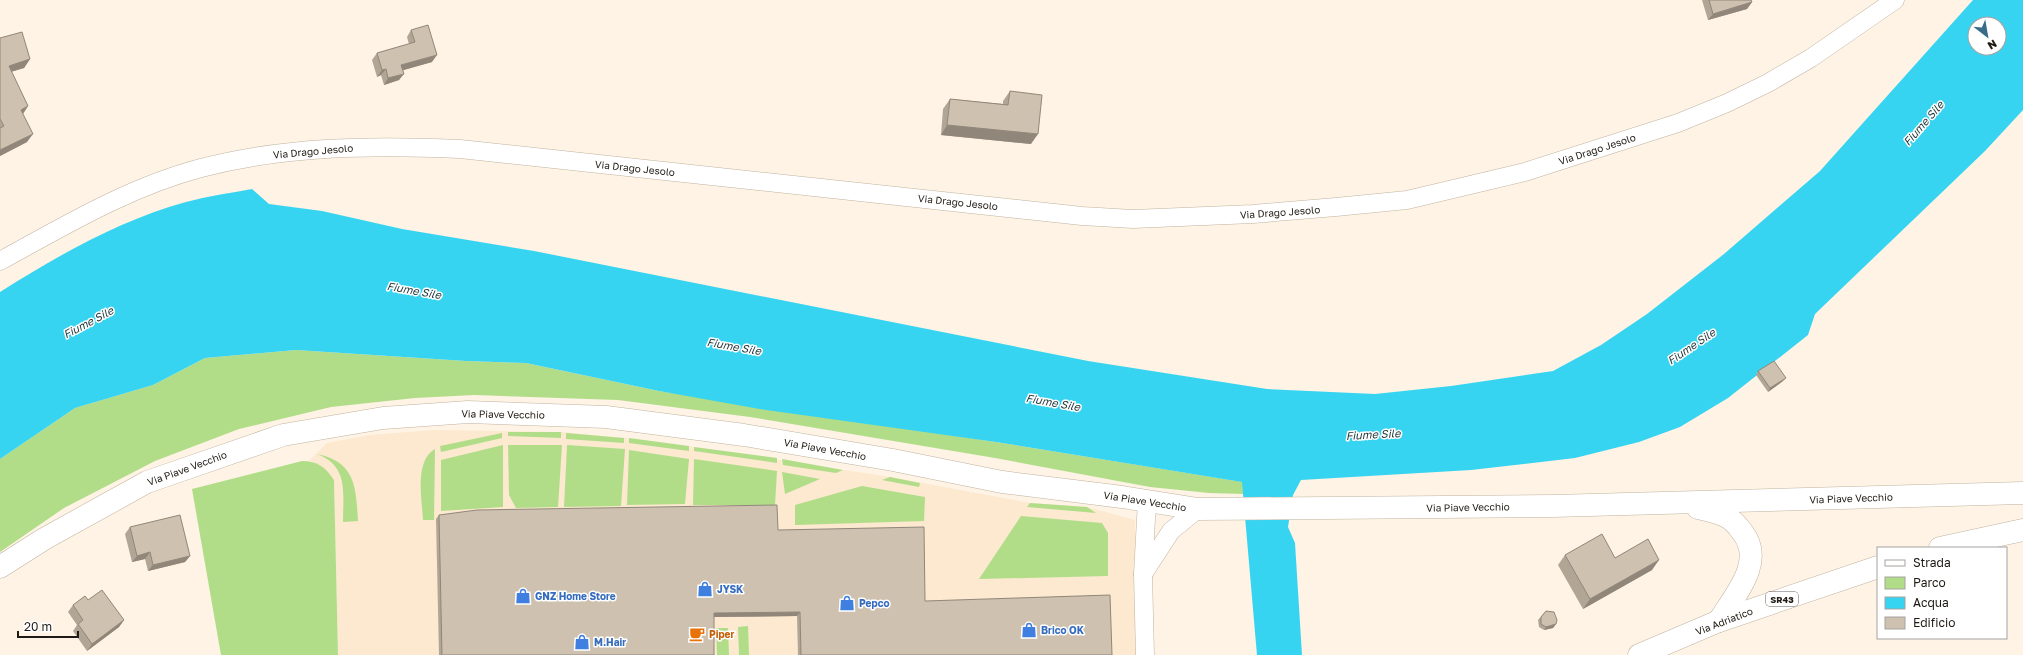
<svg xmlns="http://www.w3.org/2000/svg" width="2023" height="655" viewBox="0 0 2023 655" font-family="'Golos Text',sans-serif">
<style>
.built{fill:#fce9cf}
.green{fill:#b1dd89}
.water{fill:#37d4f1;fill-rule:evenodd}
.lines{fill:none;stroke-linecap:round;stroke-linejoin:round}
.minor-casing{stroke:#c0b3a1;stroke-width:19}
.tertiary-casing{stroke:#c0b3a1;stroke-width:23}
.primary-casing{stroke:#c0b3a1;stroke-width:23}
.minor{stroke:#fff;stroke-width:18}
.tertiary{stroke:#fff;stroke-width:22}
.primary{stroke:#fff;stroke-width:22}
.wall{fill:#b1a696}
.shaded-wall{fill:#90877a}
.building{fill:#cec1af;stroke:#90877a}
.labels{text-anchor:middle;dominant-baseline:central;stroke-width:3;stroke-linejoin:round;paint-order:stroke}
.shield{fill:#fff;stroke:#625f5a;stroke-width:1}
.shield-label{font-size:9px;font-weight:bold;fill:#1f1a14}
.street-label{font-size:10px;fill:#1f1a14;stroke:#fff}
.shop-label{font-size:10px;font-weight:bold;fill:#366cbe;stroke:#fff;text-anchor:start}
.food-label{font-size:10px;font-weight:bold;fill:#c56008;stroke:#fff;text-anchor:start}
.water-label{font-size:11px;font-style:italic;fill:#1e373c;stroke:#fff}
</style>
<rect width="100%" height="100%" fill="#fef3e4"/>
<!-- built -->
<polygon class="built" points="434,430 561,432 624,438 694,447 890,477 1030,503 1087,507 1135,520 1138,655 338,655 334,480 317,463 309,461 327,443 370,435"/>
<!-- green -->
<g class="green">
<polygon points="296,350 466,361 526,363 659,391 996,442 1243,482 1244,494 1209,493 1150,487 995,458 750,417 618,400 474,395 415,398 331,407 239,429 155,461 64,508 0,552 0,459 75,408 153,385 205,358"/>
<polygon points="508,432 561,432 561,438 508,436"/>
<polygon points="502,433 502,438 441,452 440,446"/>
<polygon points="566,433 624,438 624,443 566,439"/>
<polygon points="629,438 689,446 689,451 629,443"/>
<polygon points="503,445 503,507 441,511 441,460"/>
<polygon points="508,445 562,445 558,507 516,508 509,495"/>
<polygon points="567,445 625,449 621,506 564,507"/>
<polygon points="694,447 777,458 777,463 694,451"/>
<path d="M435,449L434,520H423C422,499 414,461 435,449Z"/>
<polygon points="629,450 689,459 685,504 627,505"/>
<path d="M317,454C356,462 356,488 358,521L343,522C343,493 349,466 317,454Z"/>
<polygon points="694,459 777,471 775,505 693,505"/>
<polygon points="782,459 843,470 836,473 783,465"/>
<path d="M302,461C318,461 325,467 334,480L338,655H221L192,489Z"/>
<polygon points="782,472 820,479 785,494"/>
<polygon points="890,477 920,483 919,487 882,480"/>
<polygon points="862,486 925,497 924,521 795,525 795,505"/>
<polygon points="1030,503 1087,507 1096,513 1027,507"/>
<polygon points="1021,516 1102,523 1108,533 1108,576 979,579"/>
<polygon points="748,626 749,655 739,655 738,627"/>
<polygon points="716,628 728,628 729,655 717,655"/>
</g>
<!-- water -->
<path class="water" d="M1973,0H2023V110L1985,151L1815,314L1808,335L1728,398L1680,427L1639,442L1575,458L1471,470L1301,480L1293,495L1288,527L1295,543L1302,655H1257L1242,482L996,442L766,410L659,391L526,363L466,361L296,350L205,358L153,385L75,408L0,459V292C57,256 120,220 186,202C208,196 230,193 252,189L269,204L322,211L402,229L534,251L1088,361L1267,389L1375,394L1451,386L1553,371L1601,345L1647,314L1724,254L1820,171ZM1975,24H1999V48H1975Z"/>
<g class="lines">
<defs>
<g id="minor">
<path d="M0,261C64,226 129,187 201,168C285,146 374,145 460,149L1082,216L1133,219L1253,214L1336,207L1407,200L1525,172L1678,123L1727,103L1768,83L1811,58L1895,0"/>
<polyline points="1147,501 1143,574 1171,531 1198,509"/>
<polyline points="1143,574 1145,655"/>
</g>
<g id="tertiary">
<path d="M1698,508C1707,510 1717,512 1725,516C1732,519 1738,526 1743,533C1765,562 1735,595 1719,621"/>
<polyline points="0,567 44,539 147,482 283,435 383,418 468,412 606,417 744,435 893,460 1002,482 1122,497 1198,509 1553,506 2023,493"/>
</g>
<g id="primary">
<polyline points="1940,548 2023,530"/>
<polyline points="1639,655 1719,621 1878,567"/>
</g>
</defs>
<!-- minor casing -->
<use href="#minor" class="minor-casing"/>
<!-- tertiary casing -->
<use href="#tertiary" class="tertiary-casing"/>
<!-- primary casing -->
<use href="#primary" class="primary-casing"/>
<!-- minor -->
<use href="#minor" class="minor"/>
<!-- tertiary -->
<use href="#tertiary" class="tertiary"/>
<!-- primary -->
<use href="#primary" class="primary"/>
</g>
<!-- wall -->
<g class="wall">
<polygon points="1702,0 1751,0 1752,2 1747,9 1708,20"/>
<polygon points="411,30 432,62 403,70 399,80 384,85 381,75 377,77 372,60 377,53 409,44 407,37"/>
<polygon points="0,38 30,59 24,68 11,72 28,106 23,114 27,142 0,156"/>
<polygon points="1010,91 1031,144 941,135 943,109 950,99 1003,104 1003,101"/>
<polygon points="1758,371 1783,381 1768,392 1756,375"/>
<polygon points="439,515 778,530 925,601 1112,655 798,655 797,616 714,617 714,655 439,655 436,519"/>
<polygon points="130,527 190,556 185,562 148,571 145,559 132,562 125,534"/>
<polygon points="1565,555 1615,558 1652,570 1583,609 1558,565"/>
<polygon points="88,600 124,620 119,627 87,651 73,631 77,625 68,612 73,605"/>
<polygon points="1546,611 1556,624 1553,628 1544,630 1539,627 1538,620"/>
</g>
<!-- shaded-wall -->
<g class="shaded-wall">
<polygon points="1752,2 1747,9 1708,20 1713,14"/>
<polygon points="437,55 432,62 397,72 401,65"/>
<polygon points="30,59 24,68 3,74 9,66"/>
<polygon points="386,69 381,75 377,77 382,70"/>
<polygon points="404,74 399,80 384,85 388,78"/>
<polygon points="28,106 22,115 21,110"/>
<polygon points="947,125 1038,134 1031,144 941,135"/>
<polygon points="33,134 27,142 0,156 0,150"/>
<polygon points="1786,378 1783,381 1768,392 1770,388"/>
<polygon points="150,552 145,559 132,562 137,556"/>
<polygon points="190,556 185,562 148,571 153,565"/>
<polygon points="1659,560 1652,570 1583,609 1590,599"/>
<polygon points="800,612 797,616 711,617 714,613"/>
<polygon points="124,620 119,627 87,651 92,644"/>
<polygon points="1556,624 1553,628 1544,630 1546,627"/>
</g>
<!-- building -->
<g class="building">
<polygon points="1709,0 1751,0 1752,2 1713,14"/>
<polygon points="428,25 437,55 401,65 404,74 388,78 386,69 382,70 377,53 415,42 411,30"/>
<polygon points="22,32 30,59 9,66 28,106 21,110 33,134 0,150 0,128 4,126 0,119 0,38"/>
<polygon points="1010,91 1042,95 1038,134 947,125 950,99 1008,105"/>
<polygon points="1774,361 1786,378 1770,388 1758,371"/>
<polygon points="777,505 778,530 924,527 925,601 1110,595 1112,655 801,655 800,612 714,613 714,655 442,655 439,515 477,510"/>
<polygon points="180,515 190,556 153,565 150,552 137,556 130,527"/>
<polygon points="1602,534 1615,558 1648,539 1659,560 1590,599 1565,555"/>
<polygon points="102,590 124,620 92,644 78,624 83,620 73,605 85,596 88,600"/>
<polygon points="1546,611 1554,612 1557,620 1556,624 1546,627 1541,624 1541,617"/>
</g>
<!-- icons -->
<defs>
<symbol id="shop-bare" viewBox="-9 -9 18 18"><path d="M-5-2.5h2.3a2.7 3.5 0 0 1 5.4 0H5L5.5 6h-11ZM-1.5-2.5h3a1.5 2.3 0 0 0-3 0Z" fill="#3f7fe0" stroke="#fff" stroke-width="2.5" paint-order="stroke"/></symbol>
<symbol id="cafe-bare" viewBox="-9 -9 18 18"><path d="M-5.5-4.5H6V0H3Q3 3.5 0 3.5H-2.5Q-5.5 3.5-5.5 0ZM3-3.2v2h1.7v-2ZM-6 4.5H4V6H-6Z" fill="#e8710a" stroke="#fff" stroke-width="2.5" paint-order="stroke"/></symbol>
</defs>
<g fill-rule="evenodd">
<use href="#shop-bare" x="694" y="578" width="22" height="22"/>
<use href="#shop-bare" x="512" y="585" width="22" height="22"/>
<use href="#shop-bare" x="836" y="592" width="22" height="22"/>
<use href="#shop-bare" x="1018" y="619" width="22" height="22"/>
<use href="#cafe-bare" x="686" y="623" width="22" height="22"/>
<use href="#shop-bare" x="571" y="631" width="22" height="22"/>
</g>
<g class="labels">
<!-- shield labels -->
<rect class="shield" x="1766" y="592" width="32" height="14" rx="3"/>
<g class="shield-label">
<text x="1782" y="599">SR43</text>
</g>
<!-- street labels -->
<g class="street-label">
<text transform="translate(1597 149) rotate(-18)">Via Drago Jesolo</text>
<text transform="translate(313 151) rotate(-5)">Via Drago Jesolo</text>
<text transform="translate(635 168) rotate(6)">Via Drago Jesolo</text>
<text transform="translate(958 202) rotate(6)">Via Drago Jesolo</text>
<text transform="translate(1280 212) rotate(-4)">Via Drago Jesolo</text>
<text transform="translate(503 414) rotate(1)">Via Piave Vecchio</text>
<text transform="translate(825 449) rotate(10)">Via Piave Vecchio</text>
<text transform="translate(187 468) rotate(-20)">Via Piave Vecchio</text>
<text transform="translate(1851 498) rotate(-2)">Via Piave Vecchio</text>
<text transform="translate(1145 501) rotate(9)">Via Piave Vecchio</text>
<text transform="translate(1468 507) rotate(-1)">Via Piave Vecchio</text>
<text transform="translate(1724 621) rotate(-21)">Via Adriatico</text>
</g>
<!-- shop labels -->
<g class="shop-label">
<text x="717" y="589">JYSK</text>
<text x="535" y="596">GNZ Home Store</text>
<text x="859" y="603">Pepco</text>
<text x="1041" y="630">Brico OK</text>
<text x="594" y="642">M.Hair</text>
</g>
<!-- food labels -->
<g class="food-label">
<text x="709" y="634">Piper</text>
</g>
<!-- water labels -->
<g class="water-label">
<text transform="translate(1923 123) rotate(-49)">Fiume Sile</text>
<text transform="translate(414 290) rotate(10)">Fiume Sile</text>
<text transform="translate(88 322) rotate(-28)">Fiume Sile</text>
<text transform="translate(734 346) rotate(10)">Fiume Sile</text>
<text transform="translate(1691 346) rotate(-34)">Fiume Sile</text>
<text transform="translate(1053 402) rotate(10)">Fiume Sile</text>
<text transform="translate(1373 434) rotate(-3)">Fiume Sile</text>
</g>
</g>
<!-- legend -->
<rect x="1877" y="547" width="130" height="92" fill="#ffffff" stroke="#a5a3a1"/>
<rect x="1885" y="560" width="20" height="6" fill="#ffffff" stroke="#a5a3a1"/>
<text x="1913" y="567" font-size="12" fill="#1f1a14">Strada</text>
<rect x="1885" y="577" width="20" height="12" fill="#b1dd89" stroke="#a5a3a1"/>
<text x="1913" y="587" font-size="12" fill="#1f1a14">Parco</text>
<rect x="1885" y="597" width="20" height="12" fill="#37d4f1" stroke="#a5a3a1"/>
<text x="1913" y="607" font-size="12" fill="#1f1a14">Acqua</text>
<rect x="1885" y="617" width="20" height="12" fill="#cec1af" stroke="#a5a3a1"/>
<text x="1913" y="627" font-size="12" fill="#1f1a14">Edificio</text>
<!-- north arrow -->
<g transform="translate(1987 36) rotate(149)"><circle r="19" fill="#ffffff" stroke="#a5a3a1"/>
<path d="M0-3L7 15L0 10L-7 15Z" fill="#386c89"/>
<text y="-6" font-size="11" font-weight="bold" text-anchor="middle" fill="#1f1a14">N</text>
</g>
<!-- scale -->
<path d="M18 631v6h60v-6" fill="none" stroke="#1f1a14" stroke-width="2"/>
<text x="24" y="631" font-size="12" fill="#1f1a14" stroke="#ffffff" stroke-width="3" paint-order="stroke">20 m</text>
</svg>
